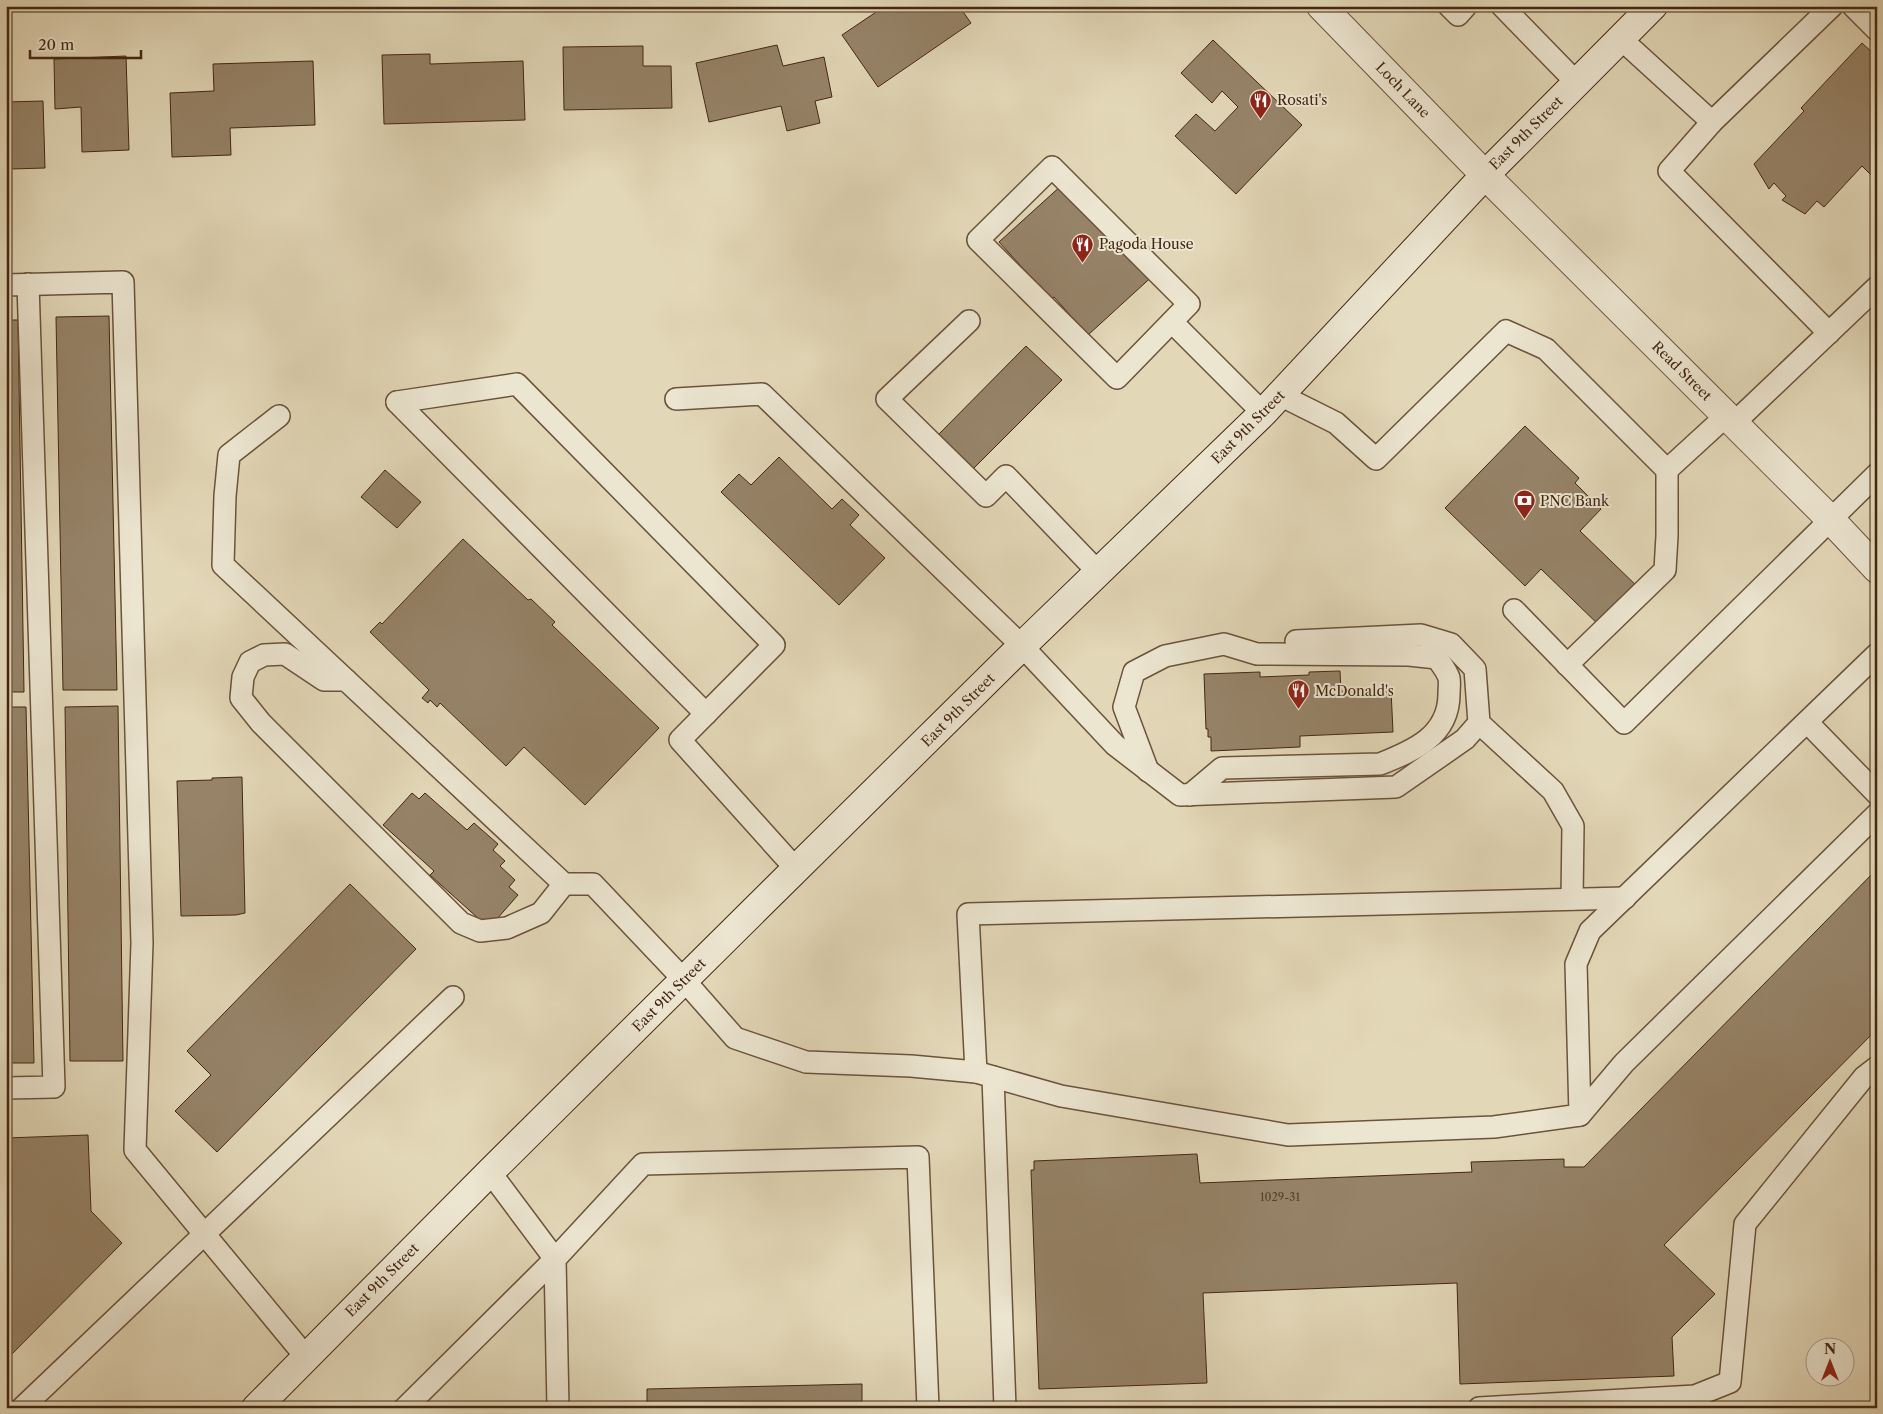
<svg xmlns="http://www.w3.org/2000/svg" width="1883" height="1414" viewBox="0 0 1883 1414" font-family="'Libre Caslon Text',serif">
<style>
.building{fill:#968368;stroke:#432713}
.lines{fill:none;stroke-linecap:round;stroke-linejoin:round}
.service-casing{stroke:#6b533c;stroke-width:24}
.minor-casing{stroke:#6b533c;stroke-width:30}
.secondary-casing{stroke:#432713;stroke-width:30}
.service{stroke:#ece5d0;stroke-width:21}
.minor{stroke:#ece5d0;stroke-width:28}
.secondary{stroke:#ece5d0;stroke-width:28}
.labels{text-anchor:middle;dominant-baseline:central;stroke-width:4;stroke-linejoin:round;paint-order:stroke}
.number-label{font-size:11px;fill:#583e28}
.street-label{font-size:14px;fill:#432713;stroke:#ece5d0}
.poi-label{font-size:14px;fill:#432713;stroke:#ece5d0;text-anchor:start}
</style>
<rect width="100%" height="100%" fill="#e2d7b7"/>
<filter id="stains"><feTurbulence type="fractalNoise" baseFrequency=".004" numOctaves="4"/><feColorMatrix values="0 0 0 0 .2 0 0 0 0 .09 0 0 0 0 .02 0 0 0 .5 -.17"/></filter>
<radialGradient id="worn" r=".72"><stop offset=".6" stop-color="#630" stop-opacity="0"/><stop offset="1" stop-color="#630" stop-opacity=".3"/></radialGradient>
<!-- building -->
<g class="building">
<polygon points="885,6 959,6 971,23 878,87 842,35"/>
<polygon points="1213,40 1302,125 1236,194 1175,136 1196,114 1215,131 1238,107 1222,91 1212,103 1181,73"/>
<polygon points="1862,43 1875,55 1877,52 1877,168 1871,175 1862,166 1824,207 1817,201 1805,214 1782,200 1786,196 1774,183 1769,189 1754,164 1804,111 1801,108"/>
<polygon points="777,45 783,66 824,57 832,97 815,101 820,123 787,131 781,106 709,122 696,63"/>
<polygon points="643,46 643,66 671,66 672,108 564,110 563,47"/>
<polygon points="430,54 430,64 523,61 525,120 384,124 382,55"/>
<polygon points="126,56 129,150 82,152 81,107 55,109 54,59"/>
<polygon points="313,61 315,125 230,128 231,155 172,157 170,93 214,91 213,64"/>
<polygon points="43,101 45,168 11,169 11,149 6,150 6,102"/>
<polygon points="1063,184 1157,272 1088,335 1054,297 1051,299 999,242"/>
<polygon points="109,316 117,690 63,690 56,317"/>
<polygon points="6,320 18,320 24,692 6,692"/>
<polygon points="1026,346 1062,380 973,469 938,435"/>
<polygon points="1525,426 1579,478 1575,483 1601,509 1580,531 1642,591 1604,630 1541,569 1525,586 1445,508"/>
<polygon points="779,457 832,509 842,499 859,515 850,525 885,558 839,605 721,492 739,474 751,485"/>
<polygon points="385,470 421,502 397,528 361,497"/>
<polygon points="463,539 528,600 531,599 555,622 552,625 659,728 585,805 524,747 506,766 440,703 437,707 430,700 428,703 422,698 429,690 370,632 380,622 382,624"/>
<polygon points="1340,671 1341,691 1391,690 1393,732 1300,736 1300,747 1211,751 1211,737 1208,737 1208,729 1206,729 1204,674 1260,672 1260,677 1309,675 1309,672"/>
<polygon points="118,706 123,1061 70,1061 65,707"/>
<polygon points="6,707 26,707 34,1063 6,1063"/>
<polygon points="242,777 245,913 236,915 181,916 177,781 212,780 212,778"/>
<polygon points="412,793 419,799 425,793 467,830 474,823 498,844 493,850 505,861 500,866 515,880 509,887 518,895 489,928 430,875 434,871 383,825"/>
<polygon points="1877,869 1877,1029 1664,1245 1715,1294 1672,1337 1674,1376 1460,1384 1457,1283 1203,1293 1207,1383 1039,1389 1031,1170 1034,1170 1034,1161 1197,1154 1200,1183 1472,1172 1471,1162 1564,1159 1564,1167 1584,1167"/>
<polygon points="350,884 416,949 217,1152 175,1111 211,1075 187,1051"/>
<polygon points="88,1135 91,1211 122,1243 6,1360 6,1138"/>
<polygon points="862,1384 862,1408 647,1408 647,1389"/>
</g>
<g class="lines">
<defs>
<g id="service">
<polyline points="1449,6 1458,15 1466,6"/>
<polyline points="1502,6 1577,83"/>
<polyline points="1853,6 1877,30"/>
<polyline points="1621,39 1712,122"/>
<polygon points="1052,167 1189,304 1117,378 978,240"/>
<polyline points="6,285 123,282 142,943 135,1150 306,1357"/>
<polyline points="969,321 887,399 986,496 1006,476 1099,573"/>
<polyline points="1172,322 1263,413"/>
<polyline points="1829,333 1669,171 1712,122 1832,6"/>
<polyline points="1280,395 1336,423 1376,459 1506,331 1546,349 1667,470 1726,416"/>
<polyline points="676,399 762,394 1022,646 1115,745 1180,795 1396,787 1465,739 1479,723"/>
<polyline points="397,402 517,384 774,645 680,740 796,869"/>
<polyline points="397,402 706,714"/>
<polyline points="279,416 229,455 225,496 223,565 564,884 593,884 684,980 735,1038 806,1062 911,1066 976,1072 1061,1096 1288,1135 1494,1127 1580,1115 1576,964 1590,931 1877,654"/>
<polyline points="1734,423 1877,287"/>
<polyline points="1514,610 1624,723 1877,474"/>
<polyline points="1296,641 1421,635 1451,644 1475,669 1479,723 1553,791 1573,826 1572,899"/>
<polyline points="1567,665 1665,570 1667,536 1667,470"/>
<polyline points="346,680 324,680 285,654 264,655 250,662 243,677 241,698 261,723 461,923 480,931 507,928 541,913 564,884"/>
<polyline points="1807,722 1877,794"/>
<path d="M1148,771L1124,707L1134,672L1165,656L1224,644L1257,654L1409,655L1437,658C1441,664 1447,671 1449,678C1450,683 1449,689 1449,694C1449,736 1413,751 1380,764L1222,768L1190,795"/>
<polyline points="976,1072 968,914 1625,898"/>
<polyline points="993,1077 1005,1408"/>
<polyline points="6,1088 54,1087 28,284"/>
<polyline points="1580,1115 1624,1063 1877,814"/>
<polyline points="22,1408 453,997"/>
<polyline points="405,1408 555,1259 490,1172"/>
<polyline points="558,1408 555,1259 643,1164 918,1157 928,1408"/>
<polyline points="1479,1408 1695,1396 1730,1382 1745,1224 1864,1077 1877,1067"/>
</g>
<polyline id="minor" points="1321,6 1485,175 1831,520 1877,569"/>
<polyline id="secondary" points="256,1408 490,1172 796,869 1022,646 1263,413 1485,175 1653,6"/>
</defs>
<!-- service casing -->
<use href="#service" class="service-casing"/>
<!-- minor casing -->
<use href="#minor" class="minor-casing"/>
<!-- secondary casing -->
<use href="#secondary" class="secondary-casing"/>
<!-- service -->
<use href="#service" class="service"/>
<!-- minor -->
<use href="#minor" class="minor"/>
<!-- secondary -->
<use href="#secondary" class="secondary"/>
</g>
<!-- icons -->
<defs>
<symbol id="restaurant-pin" viewBox="-11 -11 22 30"><path d="M0 17L-7.5 6A9.5 9.5 0 1 1 7.5 6Z" fill="#8f2418" stroke="#ece5d0"/><path d="M-5-6h1v4h1v-4h1v4h1v-4h1v5L-1.5 .5V6h-2V.5L-5-1ZM5-6V6H3V1.5H1.5Q1.5-4 5-6Z" fill="#fff"/></symbol>
<symbol id="bank-pin" viewBox="-11 -11 22 30"><path d="M0 17L-7.5 6A9.5 9.5 0 1 1 7.5 6Z" fill="#8f2418" stroke="#ece5d0"/><path d="M-6-4H6V4H-6ZM0-2.3a2.3 2.3 0 1 0 0 4.6a2.3 2.3 0 1 0 0-4.6Z" fill="#fff"/></symbol>
</defs>
<g fill-rule="evenodd">
<use href="#restaurant-pin" x="1248" y="88" width="25" height="34"/>
<use href="#restaurant-pin" x="1070" y="232" width="25" height="34"/>
<use href="#bank-pin" x="1512" y="488" width="25" height="34"/>
<use href="#restaurant-pin" x="1286" y="678" width="25" height="34"/>
</g>
<g class="labels">
<!-- number labels -->
<g class="number-label">
<text x="1280" y="1197">1029-31</text>
</g>
<!-- street labels -->
<g class="street-label">
<text transform="translate(1403 90) rotate(46)">Loch Lane</text>
<text transform="translate(1526 133) rotate(-45)">East 9th Street</text>
<text transform="translate(1682 371) rotate(45)">Read Street</text>
<text transform="translate(1248 427) rotate(-45)">East 9th Street</text>
<text transform="translate(958 710) rotate(-45)">East 9th Street</text>
<text transform="translate(669 995) rotate(-45)">East 9th Street</text>
<text transform="translate(382 1280) rotate(-45)">East 9th Street</text>
</g>
<!-- poi labels -->
<g class="poi-label">
<text x="1277" y="100">Rosati's</text>
<text x="1099" y="244">Pagoda House</text>
<text x="1540" y="501">PNC Bank</text>
<text x="1315" y="691">McDonald's</text>
</g>
</g>
<!-- margin -->
<rect width="1883" height="1414" fill="none" stroke="#e2d7b7" stroke-width="25"/>
<rect x="8" y="8" width="1868" height="1399" fill="none" stroke="#432713" stroke-width="2.5"/>
<rect x="12" y="12" width="1858" height="1389" fill="none" stroke="#432713"/>
<!-- north arrow -->
<g transform="translate(1830 1362)"><circle r="24" fill="#ece5d0" stroke="#a89984"/>
<path d="M0-4L9 19L0 12L-9 19Z" fill="#8f2418"/>
<text y="-8" font-size="14" font-weight="bold" text-anchor="middle" fill="#432713">N</text>
</g>
<!-- scale -->
<path d="M30 50v8h111v-8" fill="none" stroke="#432713" stroke-width="2.5"/>
<text x="38" y="50" font-size="15" fill="#432713" stroke="#ece5d0" stroke-width="4" paint-order="stroke">20 m</text>
<rect width="100%" height="100%" filter="url(#stains)"/>
<rect width="100%" height="100%" fill="url(#worn)"/>
</svg>
